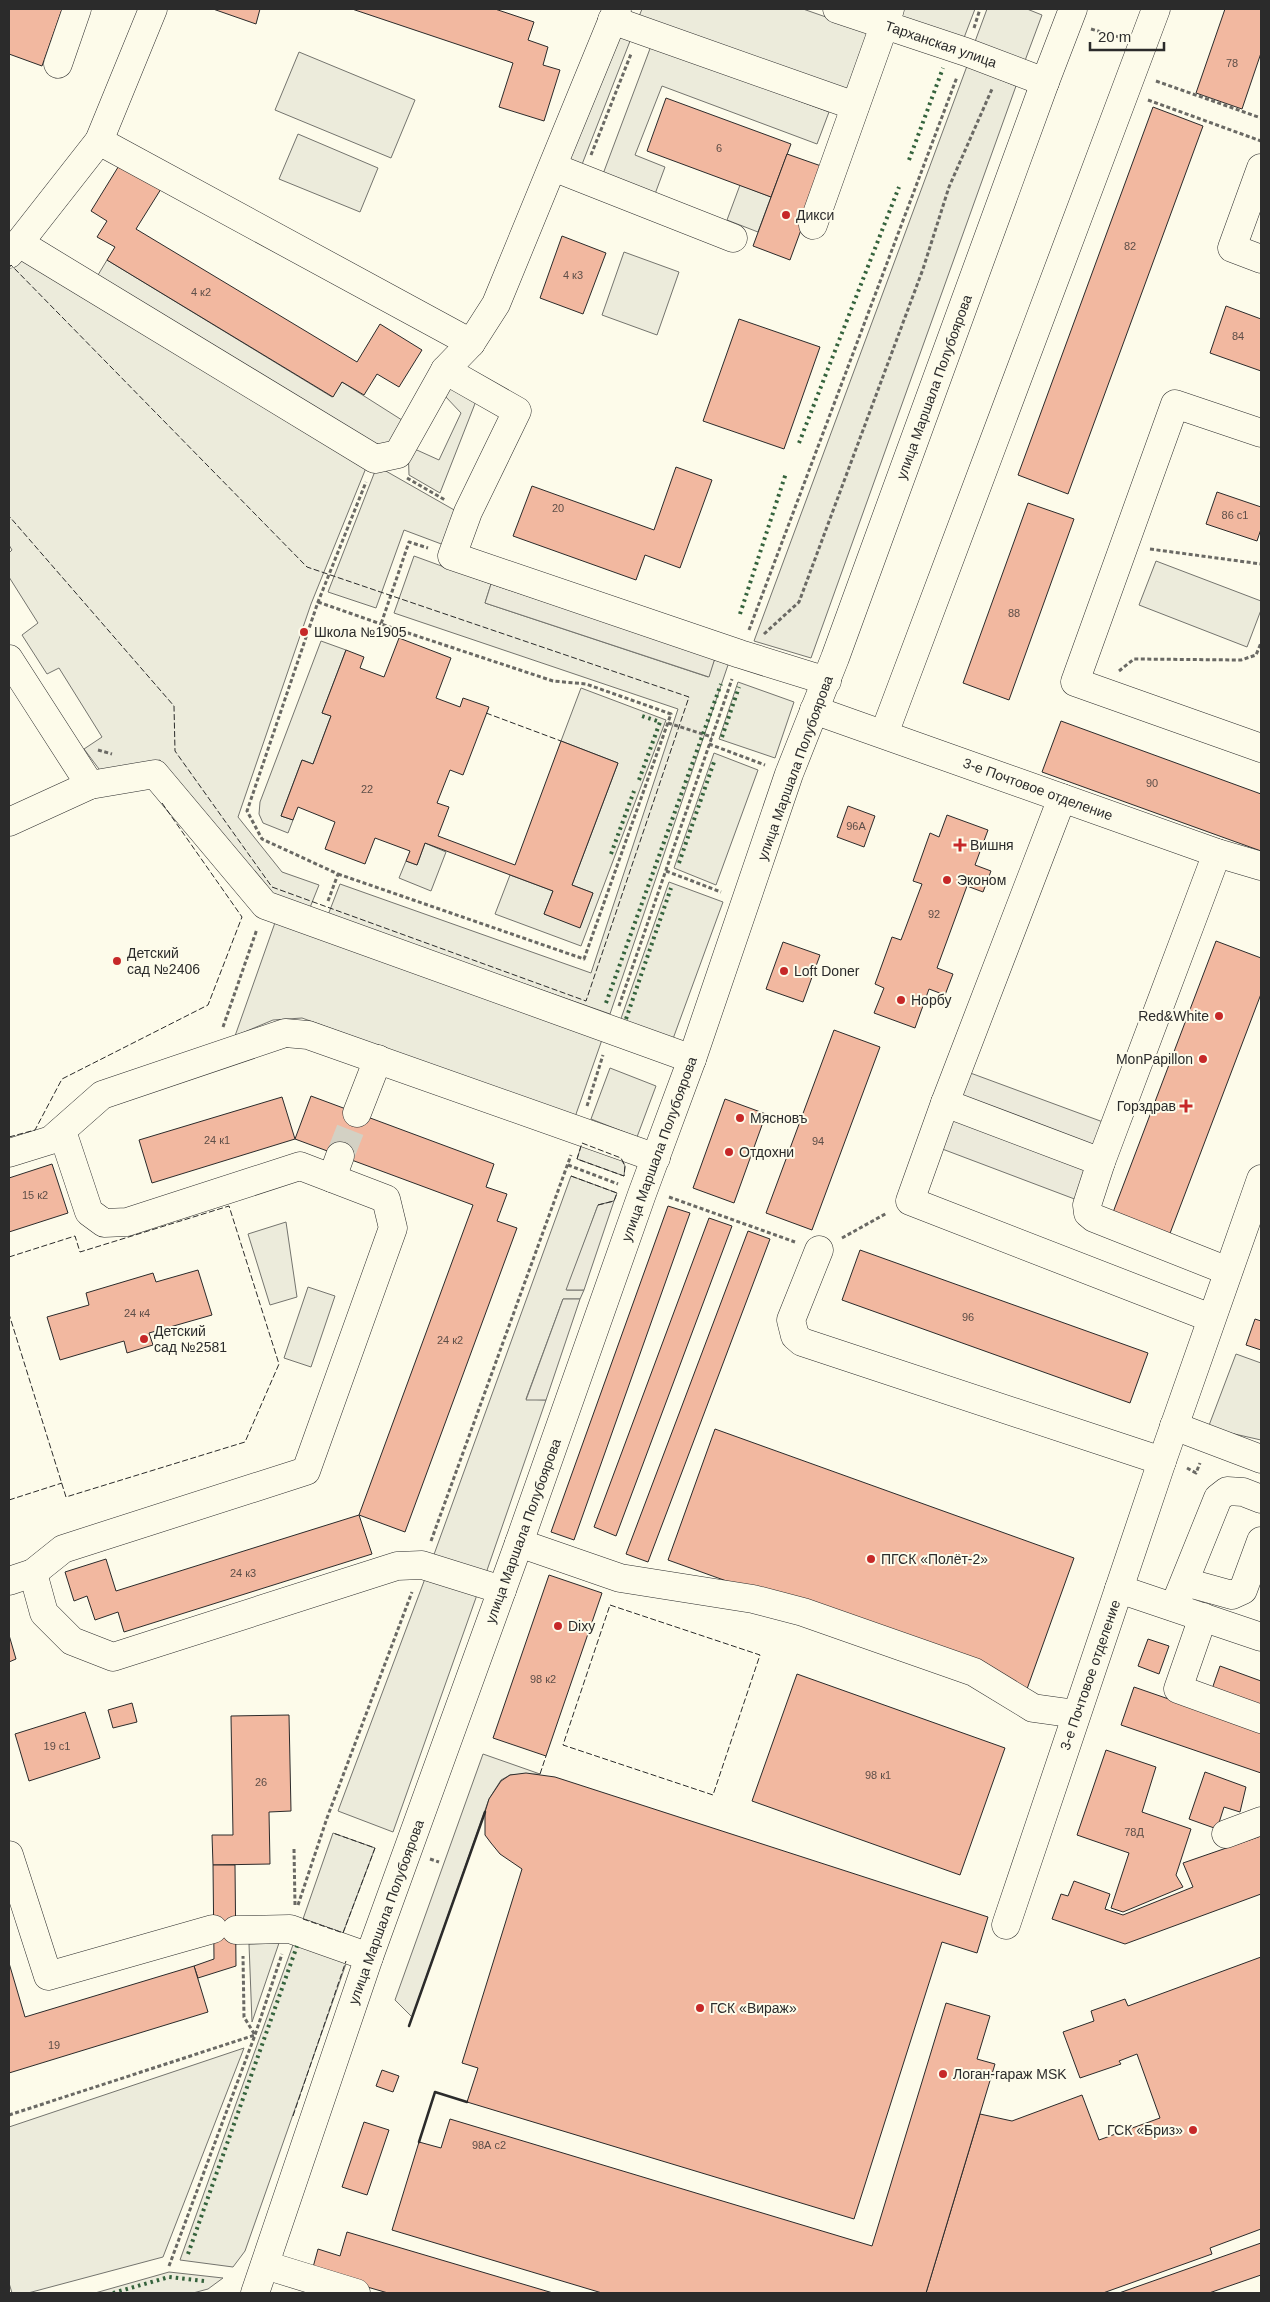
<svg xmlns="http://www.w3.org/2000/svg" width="1270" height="2302" viewBox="0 0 1270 2302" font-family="Helvetica,sans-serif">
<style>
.green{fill:#ecebdb;stroke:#74746e}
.parking{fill:#eceadb;stroke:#74746e}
.building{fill:#f2b8a0;stroke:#2b2b2b}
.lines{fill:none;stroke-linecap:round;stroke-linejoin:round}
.minor-tunnel{stroke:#d3d1c4;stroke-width:28;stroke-dasharray:28 14;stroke-linecap:butt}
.minor-casing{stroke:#2b2b2b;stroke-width:29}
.path{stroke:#6a6964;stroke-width:3;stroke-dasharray:4 2.5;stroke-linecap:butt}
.minor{stroke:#fdfbea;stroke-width:28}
.hedge{stroke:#34623c;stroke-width:4;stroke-dasharray:2.5 4;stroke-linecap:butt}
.fence{stroke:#2b2b2b;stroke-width:1;stroke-dasharray:6 2.5;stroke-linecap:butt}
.wall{stroke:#2b2b2b;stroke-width:2.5}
.poi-dot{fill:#c62828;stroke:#fdfbea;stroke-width:2}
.labels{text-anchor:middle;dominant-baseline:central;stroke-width:4;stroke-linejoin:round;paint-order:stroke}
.number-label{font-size:11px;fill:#5d4e48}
.street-label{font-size:14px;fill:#2b2b2b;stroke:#fdfbea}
.poi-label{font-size:14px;fill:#2b2b2b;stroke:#fdfbea;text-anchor:start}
</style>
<rect width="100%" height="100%" fill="#fdfbea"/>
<!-- green -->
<g class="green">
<polygon points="642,9 803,9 869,32 847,93 638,19"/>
<polygon points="901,9 975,9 962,43 898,18"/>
<polygon points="987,9 1027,9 1042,15 1023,66 973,47"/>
<polygon points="618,31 632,36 581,167 566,162"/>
<polygon points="651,46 829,112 817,144 662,86 635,155 665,167 655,194 603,174"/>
<polygon points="299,52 415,100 391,158 275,110"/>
<polygon points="967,66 1016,86 811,658 754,641"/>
<polygon points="298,134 378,168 360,212 279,179"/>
<polygon points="740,185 771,197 758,232 727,220"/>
<polygon points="22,251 368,463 311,604 238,817 282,872 319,885 309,910 268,897 160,760 102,773 84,749 102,737 59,668 47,674 22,635 38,623 9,577 9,553 12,550 9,545 9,265"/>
<polygon points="624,252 679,272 657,335 602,315"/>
<polygon points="107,260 332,397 342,382 405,422 390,447 381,450 95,280"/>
<polygon points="452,387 478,396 440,493 409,475 408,446 439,460 461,413 445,396"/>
<polygon points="377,466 456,511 444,545 404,530 376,608 328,592"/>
<polygon points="414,556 491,584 485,603 708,677 715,658 729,662 610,1014 328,915 340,884 591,973 678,709 394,613"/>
<polygon points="1156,561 1261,601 1261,610 1247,647 1139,605"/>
<polygon points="321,641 346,650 322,713 331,716 313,764 302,760 281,816 293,820 288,833 263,823 259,814 260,802"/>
<polygon points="738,682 794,702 775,758 719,739"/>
<polygon points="581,688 666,720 581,946 495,914 510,875 553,891 544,914 580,927 593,893 572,885 618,763 561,741"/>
<polygon points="714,753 758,770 716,885 674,868"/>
<polygon points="425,843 446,852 431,891 399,878 406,861 417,865"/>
<polygon points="669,882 723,902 670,1047 618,1027"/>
<polygon points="277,917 604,1034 575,1117 302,1018 273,1020 235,1036"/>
<polygon points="610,1068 656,1086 637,1137 591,1119"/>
<polygon points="582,1143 621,1158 625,1166 624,1176 577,1159"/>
<polygon points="571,1176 617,1193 614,1201 598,1205 567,1290 584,1290 580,1299 563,1299 526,1399 546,1400 485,1576 432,1560"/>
<polygon points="286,1222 297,1297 270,1305 248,1234"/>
<polygon points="308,1287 335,1296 311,1367 284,1358"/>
<polygon points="1236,1354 1261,1363 1261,1440 1208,1428"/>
<polygon points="426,1576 478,1592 393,1832 338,1811"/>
<polygon points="483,1754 540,1774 510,1775 501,1780 489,1799 412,2017 395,2000"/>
<polygon points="333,1833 375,1848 343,1933 303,1919"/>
<polygon points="294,1942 347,1961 245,2251 233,2267 180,2260"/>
<polygon points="279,1943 252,2022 249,1944"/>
<polygon points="244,2048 163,2257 28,2293 12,2293 9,2283 9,2127"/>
<polygon points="169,2272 223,2278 208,2289 193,2293 95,2293"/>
</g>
<!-- parking -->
<g class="parking">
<polygon points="491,584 715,658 709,677 485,603"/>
<polygon points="965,1071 1122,1129 1093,1206 937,1147"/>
<polygon points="614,1201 584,1290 566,1290 598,1205"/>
<polygon points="563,1299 580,1299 546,1400 526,1400"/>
</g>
<!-- building -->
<g class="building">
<polygon points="9,9 62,9 42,66 9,54"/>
<polygon points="213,9 260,9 256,24"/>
<polygon points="352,9 495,9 534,22 528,40 548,47 543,65 560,70 544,121 499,107 513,63"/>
<polygon points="1225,9 1261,9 1261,53 1242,109 1196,93"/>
<polygon points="666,98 791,144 771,197 647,151"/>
<polygon points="1153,107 1203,126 1068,494 1018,475"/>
<polygon points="787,154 824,167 790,260 753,246"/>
<polygon points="120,164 161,189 136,229 357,362 380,324 422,350 399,387 377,374 364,395 342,382 333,397 107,260 115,247 97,237 107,221 91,211"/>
<polygon points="562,236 606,253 583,314 540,298"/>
<polygon points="1226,306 1261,319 1261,371 1210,353"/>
<polygon points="739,319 820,347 784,449 703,421"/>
<polygon points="676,467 712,480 680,568 645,555 636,580 513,536 532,486 654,530"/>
<polygon points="1217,492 1261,507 1261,529 1257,541 1206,524"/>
<polygon points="1028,503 1074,519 1009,700 963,683"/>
<polygon points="399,638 451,658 436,698 460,707 463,698 489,707 463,775 450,770 437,803 449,807 438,836 515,865 561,741 618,763 572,885 593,893 580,928 544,914 553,891 425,843 417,865 406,861 410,851 375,838 365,864 325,849 335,822 298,807 293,820 281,816 302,760 313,764 331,716 322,713 346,650 364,657 360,668 384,677"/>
<polygon points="1061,721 1261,794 1261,851 1042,772"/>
<polygon points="848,806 875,816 864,847 837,837"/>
<polygon points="947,815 988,830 975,865 991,871 983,892 967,886 937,968 953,974 945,995 929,989 915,1028 874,1013 884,988 875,984 892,937 901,940 922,884 913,881 930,833 939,837"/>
<polygon points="1216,941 1261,958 1261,994 1169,1236 1112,1215"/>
<polygon points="783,942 820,955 803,1002 766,989"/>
<polygon points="834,1030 880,1047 812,1230 766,1213"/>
<polygon points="311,1096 494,1164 486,1187 507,1194 497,1221 517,1228 405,1532 359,1515 473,1205 295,1139"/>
<polygon points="282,1097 295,1139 152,1183 139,1140"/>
<polygon points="725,1099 766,1114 734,1203 693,1188"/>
<polygon points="52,1164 68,1213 9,1232 9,1178"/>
<polygon points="668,1206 690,1213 574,1540 551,1532"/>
<polygon points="709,1218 732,1226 616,1536 594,1527"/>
<polygon points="748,1231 770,1239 648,1562 626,1554"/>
<polygon points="860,1250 1148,1353 1130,1403 842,1300"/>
<polygon points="198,1270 212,1315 149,1333 153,1345 127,1353 124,1341 60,1360 47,1317 89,1305 86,1293 153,1273 156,1282"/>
<polygon points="1255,1319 1261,1321 1261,1350 1246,1345"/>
<polygon points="715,1429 1074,1558 1027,1689 668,1560"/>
<polygon points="359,1515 372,1554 124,1632 118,1612 95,1620 87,1596 74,1601 65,1572 106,1559 116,1591"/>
<polygon points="549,1575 602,1593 546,1756 493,1738"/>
<polygon points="9,1635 16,1659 9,1662"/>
<polygon points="1148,1639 1169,1646 1159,1674 1138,1666"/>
<polygon points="1220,1666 1261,1681 1261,1707 1212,1689"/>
<polygon points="797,1674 1005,1748 960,1875 752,1801"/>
<polygon points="1134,1687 1261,1731 1261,1773 1121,1725"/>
<polygon points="132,1703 137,1722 113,1728 108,1710"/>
<polygon points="85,1712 100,1758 29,1781 15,1734"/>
<polygon points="289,1715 291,1811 269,1812 270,1864 213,1865 212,1835 233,1835 231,1716"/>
<polygon points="1106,1750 1156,1767 1142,1812 1191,1829 1176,1875 1183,1887 1123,1912 1111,1908 1129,1853 1077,1835"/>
<polygon points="1205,1772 1246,1787 1240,1812 1224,1807 1217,1829 1189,1819"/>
<polygon points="526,1773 555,1777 988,1917 977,1953 942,1942 854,2219 467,2102 478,2068 462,2063 522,1869 500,1854 491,1843 485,1835 485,1812 489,1799 501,1781 510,1775"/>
<polygon points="1261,1836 1261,1894 1125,1944 1052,1919 1061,1894 1068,1896 1074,1881 1110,1894 1105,1909 1123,1915 1193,1887 1183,1863"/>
<polygon points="213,1865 235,1865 236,1966 198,1978 194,1966 214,1959"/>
<polygon points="1261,1957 1261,2229 1210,2248 1212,2254 1103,2293 926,2293 980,2114 1012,2121 1082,2095 1099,2140 1160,2118 1137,2054 1119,2061 1121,2064 1080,2078 1063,2032 1094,2021 1091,2011 1125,1999 1128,2006"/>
<polygon points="9,1963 25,2017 194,1966 208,2012 9,2073"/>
<polygon points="946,2003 990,2016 977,2059 995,2064 926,2293 602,2293 392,2230 419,2142 441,2148 450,2119 872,2246"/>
<polygon points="382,2070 399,2076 393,2092 376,2086"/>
<polygon points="364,2122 389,2130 367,2195 342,2187"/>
<polygon points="347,2232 553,2293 388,2293 312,2271 318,2249 340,2256"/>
<polygon points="1261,2243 1261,2275 1209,2293 1119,2293"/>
</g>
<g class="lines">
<!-- minor-tunnel -->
<polyline class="minor-tunnel" points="340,1156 357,1113"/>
<defs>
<g id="minor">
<polyline points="837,9 966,52 1045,82"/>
<polyline points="612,20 855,106"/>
<polyline points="58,64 77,9"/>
<polyline points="99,141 471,343"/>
<polyline points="553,167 733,238"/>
<polyline points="1261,168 1232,248 1261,259"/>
<polyline points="813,225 890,9"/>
<polyline points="19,243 375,459 398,454 445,370 471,343 496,304 617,9"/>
<polyline points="9,254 19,243 99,141 153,9"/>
<polyline points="445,370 517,411 468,512 452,556 740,654 827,681"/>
<polyline points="1261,433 1175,404 1075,682 1261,748"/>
<polyline points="9,659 90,785"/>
<polyline points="814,710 1217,853 1261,866"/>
<polyline points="884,734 1156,9"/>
<polyline points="9,822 90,785 155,774 265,905 692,1059"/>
<polyline points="945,1103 1062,798"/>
<polyline points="357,1113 378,1059"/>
<polyline points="9,1153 51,1140 102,1095 285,1033 308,1035 656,1158"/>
<polyline points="1101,1162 1217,853"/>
<polyline points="332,1178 340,1156"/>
<polyline points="819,1250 791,1320 795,1336 802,1342 1162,1461"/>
<polyline points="1211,1318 910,1201 945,1103 1101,1162 1087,1205 1088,1213 1094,1218 1228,1271"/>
<polyline points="1174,1426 1261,1459"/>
<polyline points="519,1543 620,1578 753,1599 803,1612 974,1672 1033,1708 1076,1714"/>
<polyline points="33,1573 44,1613 72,1641 113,1657 397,1566 422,1565 502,1590"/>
<polyline points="9,1581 33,1573 63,1549 306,1471 393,1228 386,1199 300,1166 127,1222 104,1223 89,1212 62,1131"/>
<polyline points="1185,1582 1232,1595 1243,1590 1261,1541"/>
<polyline points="1119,1589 1261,1637"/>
<polyline points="1174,1607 1218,1498 1227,1491 1243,1492 1261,1499"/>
<polyline points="1203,1617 1178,1689 1261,1719"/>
<polyline points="1226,1834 1261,1821"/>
<polyline points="9,1855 48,1976 213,1929"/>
<polyline points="1006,1925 1162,1461 1261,1179"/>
<polyline points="236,1930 290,1929 369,1957"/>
<polyline points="265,2265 356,2293"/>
<polyline points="255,2293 369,1957 519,1543 642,1194 692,1059 789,774 835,658 1045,82 1073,9"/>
</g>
</defs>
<!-- minor casing -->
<use href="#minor" class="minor-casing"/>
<!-- path -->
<g class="path">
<polyline points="974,28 980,9"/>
<polyline points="1091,29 1119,37"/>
<polyline points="1156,81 1261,118"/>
<polyline points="1148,100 1261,141"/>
<polyline points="591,155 631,54"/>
<polyline points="407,478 445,500"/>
<polyline points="1150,549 1261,564"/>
<polyline points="318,602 381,624"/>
<polyline points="749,630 957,77"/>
<polyline points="764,634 799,602 923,269 949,187 992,89"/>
<polyline points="1119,671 1134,659 1241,660 1256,655 1261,643"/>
<polyline points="668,723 712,737"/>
<polyline points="709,744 765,765"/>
<polyline points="98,750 112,754"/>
<polyline points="666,871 721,892"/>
<polyline points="338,874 584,959 671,714 586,684 553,681 381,624 409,542 428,548"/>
<polyline points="328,901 338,874 262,839 247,811 318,602 366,482"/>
<polyline points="619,1006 732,679"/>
<polyline points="223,1027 257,929"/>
<polyline points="587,1106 603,1055"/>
<polyline points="568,1165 618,1184"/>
<polyline points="669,1197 795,1242"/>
<polyline points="842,1238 887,1213"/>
<polyline points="1187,1468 1196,1473 1200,1463"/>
<polyline points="431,1541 571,1155"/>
<polyline points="294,1849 295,1905"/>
<polyline points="430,1859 439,1862"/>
<polyline points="298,1905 327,1818 412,1592"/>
<polyline points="9,2115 255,2035 244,2017 243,1956"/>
<polyline points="169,2266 255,2035 282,1954"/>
</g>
<!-- minor -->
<use href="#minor" class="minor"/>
<!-- hedge -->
<g class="hedge">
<polyline points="909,160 943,68"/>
<polyline points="799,443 899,187"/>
<polyline points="740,614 786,473"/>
<polyline points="722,737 739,687"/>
<polyline points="639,780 660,722 639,715"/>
<polyline points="611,854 634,791"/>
<polyline points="679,863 715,759"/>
<polyline points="606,1003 721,684"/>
<polyline points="626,1019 671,888"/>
<polyline points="188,2254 297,1946"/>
<polyline points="113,2293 169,2277 204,2281"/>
</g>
<!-- fence -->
<g class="fence">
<polyline points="9,268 11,265 307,567 689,697 586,1001 272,887 175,751 174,706 9,516"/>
<polyline points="486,713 561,741"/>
<polyline points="9,1137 35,1130 62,1079 208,1005 242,917 162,803"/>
<polygon points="582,1143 621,1158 625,1166 624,1176 577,1159"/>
<polyline points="571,1176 617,1193 614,1201 598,1205"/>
<polyline points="9,1257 75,1236 80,1252 229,1206 279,1364 245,1442 66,1497 9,1314"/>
<polyline points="9,1500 62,1483"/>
<polygon points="610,1605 760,1655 713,1795 563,1745"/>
<polyline points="540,1774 546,1756"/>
<polyline points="303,1919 343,1933 375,1848 333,1833"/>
<polyline points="293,2116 346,1961"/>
</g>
<!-- wall -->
<g class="wall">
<polyline points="409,2026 485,1812"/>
<polyline points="419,2142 435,2092 467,2102"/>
</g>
</g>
<!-- markers -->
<g class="poi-dot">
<circle cx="786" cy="215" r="5"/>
<circle cx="304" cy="632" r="5"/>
<path d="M957.5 837.5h5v5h5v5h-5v5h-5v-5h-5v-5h5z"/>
<circle cx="947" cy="880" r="5"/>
<circle cx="117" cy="961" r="5"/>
<circle cx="784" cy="971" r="5"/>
<circle cx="901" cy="1000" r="5"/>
<circle cx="1219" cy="1016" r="5"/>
<circle cx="1203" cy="1059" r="5"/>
<path d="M1183.5 1098.5h5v5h5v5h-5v5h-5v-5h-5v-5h5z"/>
<circle cx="740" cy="1118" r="5"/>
<circle cx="729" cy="1152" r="5"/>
<circle cx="144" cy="1339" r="5"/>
<circle cx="871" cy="1559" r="5"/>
<circle cx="558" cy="1626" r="5"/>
<circle cx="700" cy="2008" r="5"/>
<circle cx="943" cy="2074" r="5"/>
<circle cx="1193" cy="2130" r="5"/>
</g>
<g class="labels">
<!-- number labels -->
<g class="number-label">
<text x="1232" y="63">78</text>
<text x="719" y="148">6</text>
<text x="1130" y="246">82</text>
<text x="573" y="275">4 к3</text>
<text x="201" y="292">4 к2</text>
<text x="1238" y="336">84</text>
<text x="558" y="508">20</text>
<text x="1235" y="515">86 с1</text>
<text x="1014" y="613">88</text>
<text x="1152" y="783">90</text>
<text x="367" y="789">22</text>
<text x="856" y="826">96А</text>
<text x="934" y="914">92</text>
<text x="217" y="1140">24 к1</text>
<text x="818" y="1141">94</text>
<text x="35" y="1195">15 к2</text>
<text x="137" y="1313">24 к4</text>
<text x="968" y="1317">96</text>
<text x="450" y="1340">24 к2</text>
<text x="243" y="1573">24 к3</text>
<text x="543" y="1679">98 к2</text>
<text x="57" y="1746">19 с1</text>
<text x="878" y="1775">98 к1</text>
<text x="261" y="1782">26</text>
<text x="1134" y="1832">78Д</text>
<text x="54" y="2045">19</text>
<text x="489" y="2145">98А с2</text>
</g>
<!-- street labels -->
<g class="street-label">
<text transform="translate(941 44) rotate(19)">Тарханская улица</text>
<text transform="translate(934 387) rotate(-70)">улица Маршала Полубоярова</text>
<text transform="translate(795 768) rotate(-70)">улица Маршала Полубоярова</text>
<text transform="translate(1038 789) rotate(20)">3-е Почтовое отделение</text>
<text transform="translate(659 1149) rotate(-70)">улица Маршала Полубоярова</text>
<text transform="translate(523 1531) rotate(-70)">улица Маршала Полубоярова</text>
<text transform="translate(1090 1675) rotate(-71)">3-е Почтовое отделение</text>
<text transform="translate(386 1912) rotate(-70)">улица Маршала Полубоярова</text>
</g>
<!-- poi labels -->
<g class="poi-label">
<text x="796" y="215">Дикси</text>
<text x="314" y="632">Школа №1905</text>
<text x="970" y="845">Вишня</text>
<text x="957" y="880">Эконом</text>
<text x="127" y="953">Детский<tspan x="127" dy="16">сад №2406</tspan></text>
<text x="794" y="971">Loft Doner</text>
<text x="911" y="1000">Норбу</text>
<text x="1209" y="1016" text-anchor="end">Red&amp;White</text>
<text x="1193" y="1059" text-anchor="end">MonPapillon</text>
<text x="1176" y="1106" text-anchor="end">Горздрав</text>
<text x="750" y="1118">Мясновъ</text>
<text x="739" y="1152">Отдохни</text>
<text x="154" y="1331">Детский<tspan x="154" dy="16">сад №2581</tspan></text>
<text x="881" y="1559">ПГСК «Полёт-2»</text>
<text x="568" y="1626">Dixy</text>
<text x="710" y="2008">ГСК «Вираж»</text>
<text x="953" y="2074">Логан-гараж MSK</text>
<text x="1183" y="2130" text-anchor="end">ГСК «Бриз»</text>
</g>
</g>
<!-- border -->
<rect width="1270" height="2302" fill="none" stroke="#2b2b2b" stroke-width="20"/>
<!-- scale -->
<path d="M1090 42v8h74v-8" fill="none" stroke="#2b2b2b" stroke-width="2.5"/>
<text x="1098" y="42" font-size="15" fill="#2b2b2b" stroke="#fdfbea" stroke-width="4" paint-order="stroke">20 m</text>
</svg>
